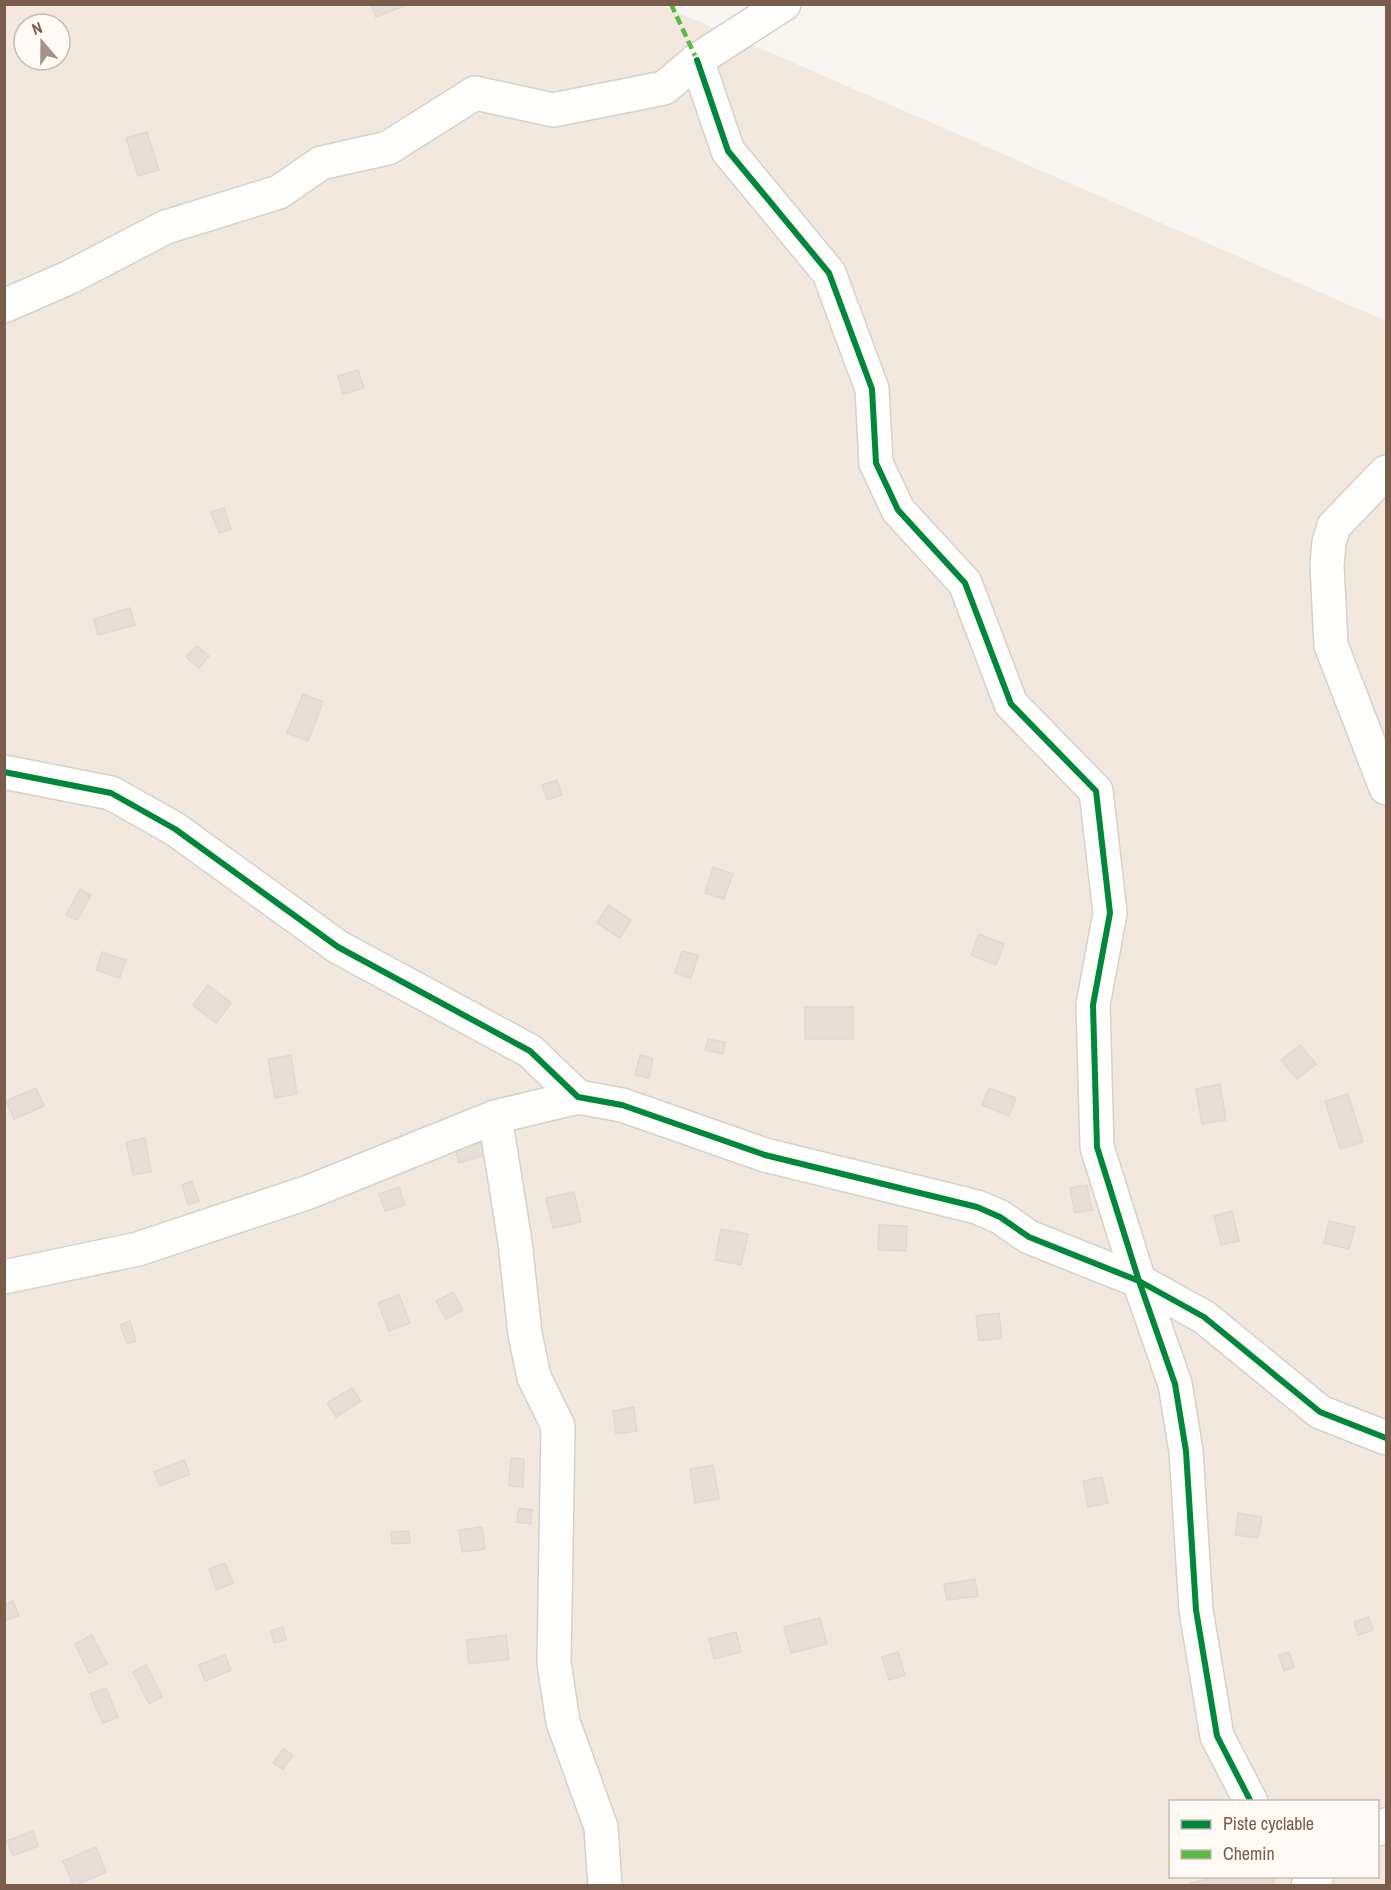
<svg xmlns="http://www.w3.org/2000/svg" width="1391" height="1890" viewBox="0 0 1391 1890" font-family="'Archivo Narrow',sans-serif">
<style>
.residential{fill:#f2e8de;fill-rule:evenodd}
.building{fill:#e6ded7;stroke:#e2d8d2;stroke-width:1.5}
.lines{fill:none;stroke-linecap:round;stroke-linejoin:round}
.street-casing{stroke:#d7d1cb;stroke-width:36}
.street{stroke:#fefefd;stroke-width:33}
.quiet{stroke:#58b947;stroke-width:4.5;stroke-dasharray:9 4.5;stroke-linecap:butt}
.cycleway-casing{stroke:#fffaf3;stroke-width:10}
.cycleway{stroke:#00873e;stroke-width:6}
</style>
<rect width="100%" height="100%" fill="#f9f5f0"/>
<!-- residential -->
<path class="residential" d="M5,5H661L1386,321V1885L5,1886ZM24,24H60V60H24ZM1170,1802H1378V1876H1170Z"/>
<!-- building -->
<g class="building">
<polygon points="371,4 408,4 376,17"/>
<polygon points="147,132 159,170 138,176 126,138"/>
<polygon points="358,370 364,388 343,394 338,376"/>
<polygon points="224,508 231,529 219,533 211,512"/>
<polygon points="130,608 135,625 98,635 94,619"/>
<polygon points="197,646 209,656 199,668 186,657"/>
<polygon points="303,694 323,702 308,741 287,733"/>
<polygon points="557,780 562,795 547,800 542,785"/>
<polygon points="713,867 733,874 724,899 705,893"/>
<polygon points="80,889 91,895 77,920 66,915"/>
<polygon points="608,905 631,920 620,938 597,923"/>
<polygon points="979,934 1004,944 996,965 971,955"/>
<polygon points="682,951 698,955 691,978 675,973"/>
<polygon points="102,952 126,960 120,978 96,970"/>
<polygon points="208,985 231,1003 216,1023 193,1005"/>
<rect x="805" y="1007" width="48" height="32"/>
<polygon points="708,1039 725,1042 723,1054 705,1050"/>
<polygon points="1300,1045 1316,1064 1297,1079 1281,1060"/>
<polygon points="291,1055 297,1094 275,1098 268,1059"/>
<polygon points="640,1055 653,1058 649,1078 635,1075"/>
<polygon points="1220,1084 1226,1120 1202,1124 1196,1089"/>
<polygon points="36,1088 44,1106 14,1119 6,1101"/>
<polygon points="989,1088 1016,1098 1009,1116 982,1105"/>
<polygon points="1348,1094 1363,1142 1340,1149 1325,1101"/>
<polygon points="145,1138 151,1172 133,1175 126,1142"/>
<polygon points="484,1139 488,1154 459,1163 455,1148"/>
<polygon points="192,1181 199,1201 188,1205 182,1185"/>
<polygon points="1087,1185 1092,1210 1075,1213 1070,1188"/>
<polygon points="399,1187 405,1205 385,1211 379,1194"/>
<polygon points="574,1192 581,1222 553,1228 546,1198"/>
<polygon points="1232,1211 1239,1241 1221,1245 1214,1216"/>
<polygon points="1329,1221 1355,1227 1349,1249 1324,1243"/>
<polygon points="879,1225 907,1226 906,1251 878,1250"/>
<polygon points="721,1229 748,1234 741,1265 715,1260"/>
<polygon points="453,1292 463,1310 446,1319 436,1301"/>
<polygon points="399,1295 410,1323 389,1331 378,1303"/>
<polygon points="999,1313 1002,1338 979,1341 976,1316"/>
<polygon points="130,1321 136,1341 127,1344 120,1325"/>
<polygon points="352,1388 361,1401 336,1417 327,1403"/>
<polygon points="634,1407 637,1431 616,1434 613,1411"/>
<polygon points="511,1458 524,1459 523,1487 509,1486"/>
<polygon points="184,1460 190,1474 160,1486 154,1472"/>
<polygon points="713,1465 719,1499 695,1503 690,1469"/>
<polygon points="1102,1477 1108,1503 1088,1507 1083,1481"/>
<polygon points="519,1508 532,1510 531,1524 517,1522"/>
<polygon points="1238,1513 1262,1517 1258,1538 1235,1535"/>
<polygon points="482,1527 485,1549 462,1552 459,1530"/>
<polygon points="409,1531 410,1543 392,1544 391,1532"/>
<polygon points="225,1563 233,1583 216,1590 209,1569"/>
<polygon points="975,1579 978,1596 947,1600 944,1584"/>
<polygon points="13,1601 19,1616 4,1621 4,1605"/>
<polygon points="1369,1617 1373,1630 1358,1635 1354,1622"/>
<polygon points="820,1618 827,1644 791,1653 784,1627"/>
<polygon points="283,1627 286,1640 274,1643 271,1631"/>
<polygon points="736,1632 741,1652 714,1659 709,1639"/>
<polygon points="92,1635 107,1664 89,1673 75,1644"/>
<polygon points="506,1635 509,1659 469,1664 466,1640"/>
<polygon points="898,1652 905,1675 889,1680 882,1657"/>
<polygon points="1289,1652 1294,1667 1284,1671 1279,1655"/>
<polygon points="225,1655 231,1670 205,1681 199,1665"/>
<polygon points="146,1665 162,1697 149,1704 133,1672"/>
<polygon points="106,1688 118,1717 103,1723 90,1694"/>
<polygon points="283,1749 293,1755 283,1769 273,1763"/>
<polygon points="33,1831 38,1846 13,1856 7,1841"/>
<polygon points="96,1847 106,1872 74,1886 63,1861"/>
<polygon points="1223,1876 1273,1876 1275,1886 1190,1886 1190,1883"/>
</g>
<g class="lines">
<defs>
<g id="street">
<polyline points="697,60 728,151 829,273 872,389 876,463 898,510 965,583 1011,704 1096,791 1110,913 1093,1005 1097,1147 1139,1281 1175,1384 1186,1451 1196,1610 1217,1736 1251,1802"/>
<polyline points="4,306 70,277 166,227 279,192 321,163 388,148 475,93 553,110 664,88 697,60 784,4"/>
<polyline points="1386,472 1334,526 1329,542 1327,565 1331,645 1386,788"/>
<polyline points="4,772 111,793 175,829 338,947 530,1051 578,1097 622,1105 765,1155 977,1207 1000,1217 1029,1237 1139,1281 1204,1317 1320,1412 1386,1438"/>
<polyline points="495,1117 515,1242 525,1334 534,1377 558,1426 554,1663 563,1722 601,1827 605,1886"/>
<polyline points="4,1277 138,1249 309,1192 495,1117 578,1097"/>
<polyline points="1378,1829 1386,1825"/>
<polyline points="1308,1886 1317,1876"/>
</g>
</defs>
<!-- street casing -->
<use href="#street" class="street-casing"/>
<!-- street -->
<use href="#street" class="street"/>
<!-- quiet -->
<polyline class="quiet" points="671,4 697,60"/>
<defs>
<g id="cycleway">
<polyline points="697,60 728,151 829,273 872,389 876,463 898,510 965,583 1011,704 1096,791 1110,913 1093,1005 1097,1147 1139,1281 1175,1384 1186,1451 1196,1610 1217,1736 1251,1802"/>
<polyline points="4,772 111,793 175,829 338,947 530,1051 578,1097 622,1105 765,1155 977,1207 1000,1217 1029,1237 1139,1281 1204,1317 1320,1412 1386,1438"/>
</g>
</defs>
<!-- cycleway casing -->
<use href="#cycleway" class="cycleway-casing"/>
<!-- cycleway -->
<use href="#cycleway" class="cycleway"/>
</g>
<!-- border -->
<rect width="1391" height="1890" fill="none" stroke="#7a5c4d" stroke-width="12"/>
<!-- legend -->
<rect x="1169" y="1800" width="210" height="78" fill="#fffaf3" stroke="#cabbb1" stroke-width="1.5"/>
<rect x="1181" y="1820" width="30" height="9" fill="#00873e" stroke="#cabbb1" stroke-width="1.5"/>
<text x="1223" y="1830" font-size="18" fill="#7a5c4d">Piste cyclable</text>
<rect x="1181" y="1850" width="30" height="9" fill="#58b947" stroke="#cabbb1" stroke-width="1.5"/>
<text x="1223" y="1860" font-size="18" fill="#7a5c4d">Chemin</text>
<!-- north arrow -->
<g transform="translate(42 42) rotate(340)"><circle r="28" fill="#fffaf3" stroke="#cabbb1" stroke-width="1.5"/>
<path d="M0-4.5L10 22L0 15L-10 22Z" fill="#a69286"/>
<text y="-9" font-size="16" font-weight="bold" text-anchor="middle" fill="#7a5c4d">N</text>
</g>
</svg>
